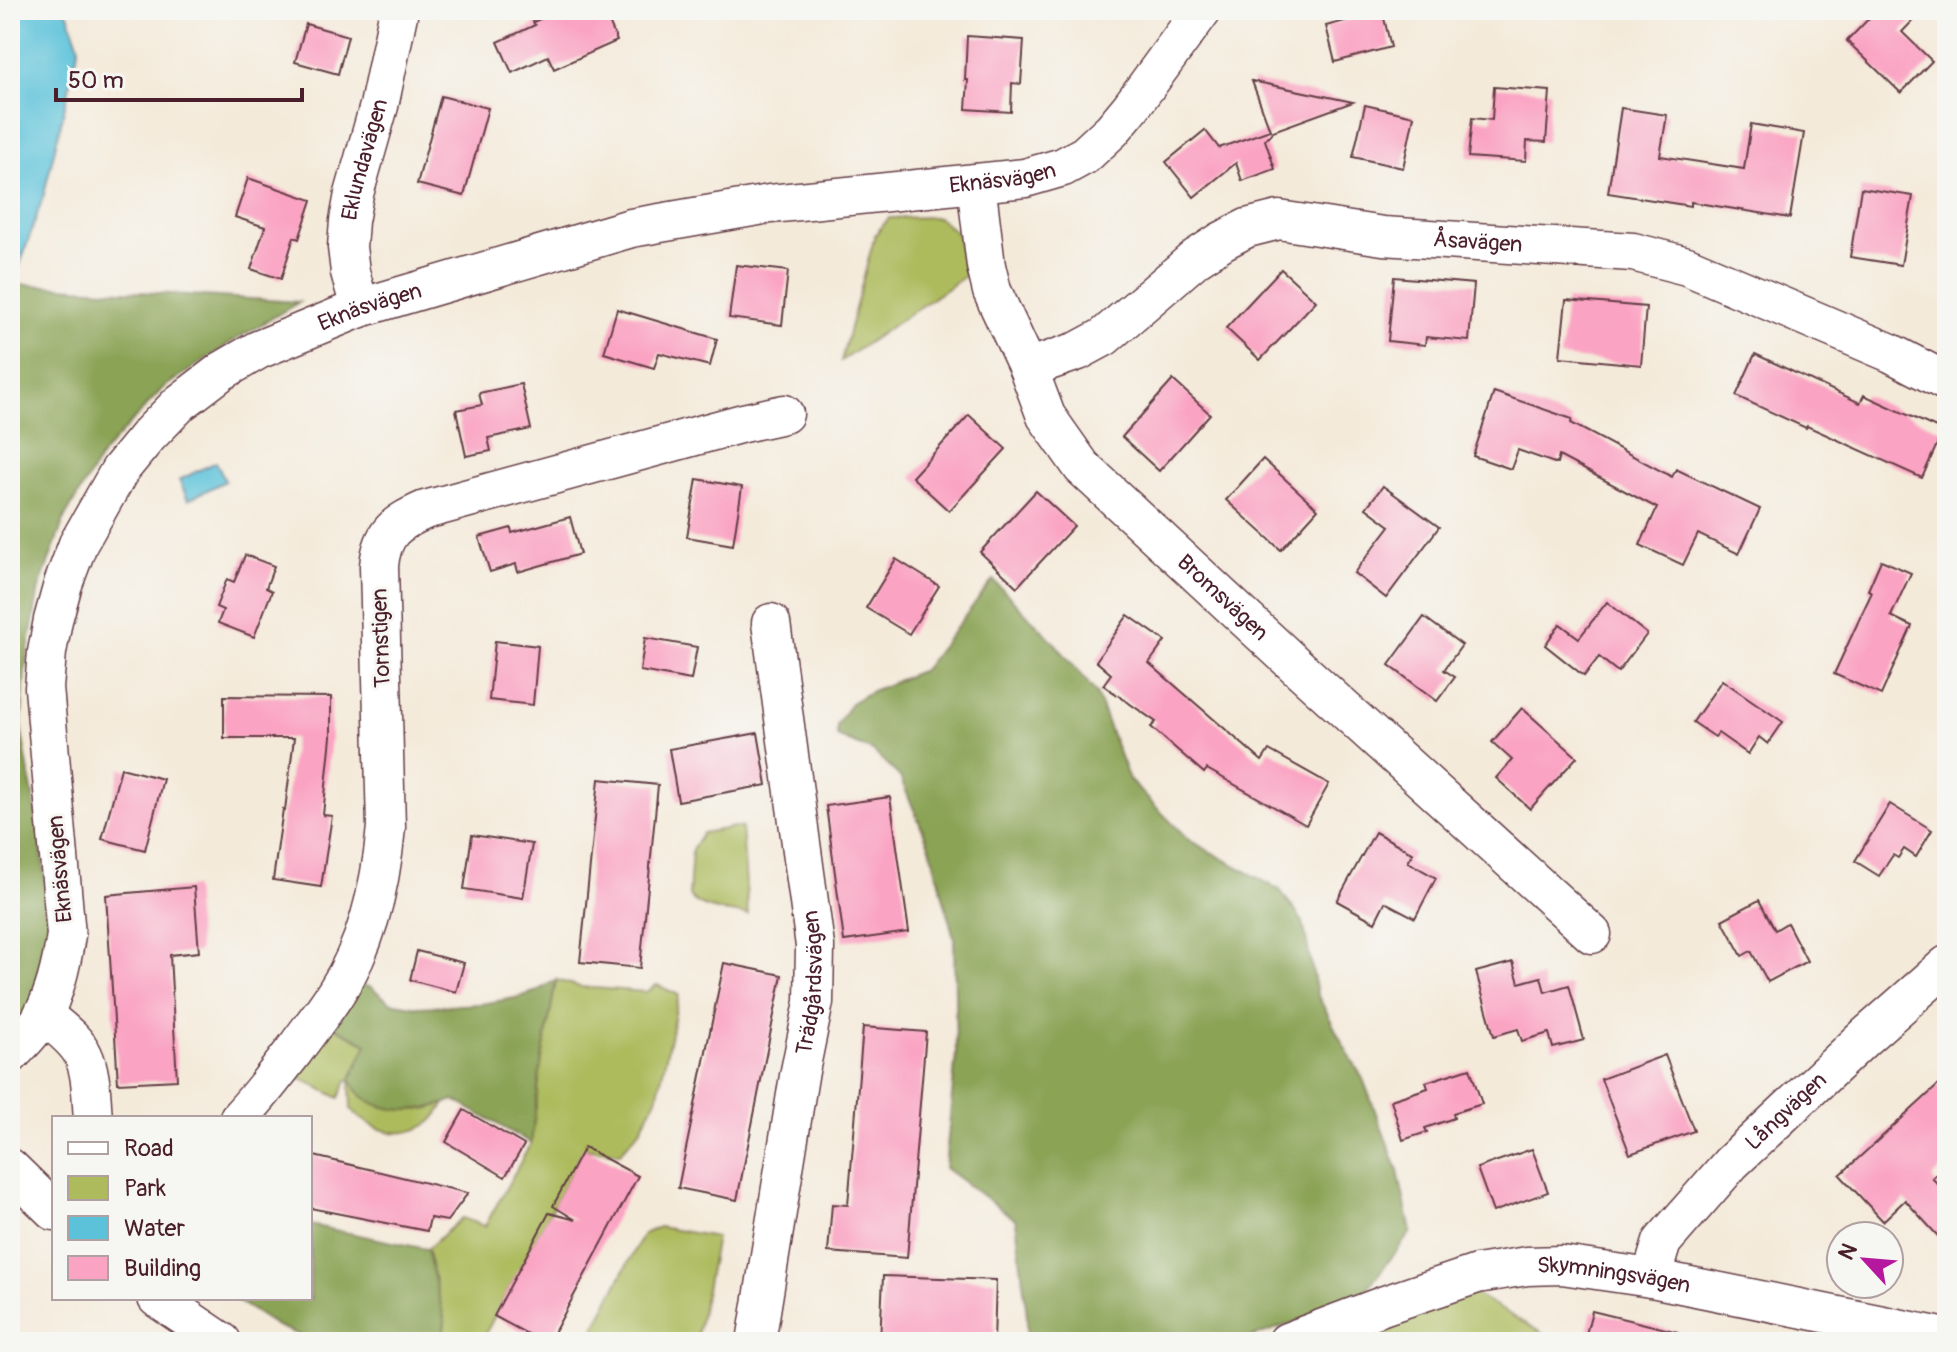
<svg xmlns="http://www.w3.org/2000/svg" width="1957" height="1352" viewBox="0 0 1957 1352" font-family="Pangolin,sans-serif">
<style>
.green{fill:#adbb5d;stroke:#7c6d44;stroke-width:2}
.forest{fill:#8aa354;stroke:#6a6140;stroke-width:2}
.water{fill:#5cc2da;stroke:#537082;stroke-width:2}
.building{fill:#faa3c2}
.lines{fill:none;stroke-linecap:round;stroke-linejoin:round}
.minor-casing{stroke:#643d45;stroke-width:41}
.minor{stroke:#fff;stroke-width:38}
.labels{text-anchor:middle;dominant-baseline:central;stroke-width:6;stroke-linejoin:round;paint-order:stroke}
.street-label{font-size:22px;fill:#4a1f2b;stroke:#f6f6f2}
</style>
<rect width="100%" height="100%" fill="#f6f6f2"/>
<filter id="ink" filterUnits="userSpaceOnUse"><feTurbulence type="fractalNoise" baseFrequency=".0125" numOctaves="2"/><feDisplacementMap in="SourceGraphic" scale="16" xChannelSelector="R" yChannelSelector="G"/><feConvolveMatrix kernelMatrix="1 2 1 2 8 2 1 2 1" color-interpolation-filters="sRGB"/></filter>
<filter id="wash" filterUnits="userSpaceOnUse"><feTurbulence type="fractalNoise" baseFrequency=".006" numOctaves="4" result="noise"/><feDisplacementMap in="SourceGraphic" scale="32" xChannelSelector="R" yChannelSelector="G"/><feGaussianBlur stdDeviation="1.8" result="paint"/><feColorMatrix in="noise" values="0 0 0 0 0 0 0 0 0 0 0 0 0 0 0 0 0 1.4 0 .05"/><feComposite in="paint" operator="in"/></filter>
<g filter="url(#wash)">
<rect width="100%" height="100%" fill="#f4eada"/>
<!-- green -->
<g class="green">
<polygon points="938,217 957,233 965,276 841,361 875,235 889,218"/>
<path d="M735,827L742,828L748,915C729,911 702,911 689,896L692,849L703,833Z"/>
<polygon points="556,980 581,987 646,992 657,985 679,995 657,1099 640,1130 620,1153 584,1148 481,1342 442,1342 445,1322 427,1249 462,1218 485,1226 531,1143 541,1065"/>
<path d="M330,1025L367,1044L374,1102C397,1112 420,1110 445,1104C440,1111 435,1120 428,1124C400,1141 372,1131 351,1109L350,1080H347L339,1098L294,1075Z"/>
<polygon points="659,1227 716,1237 696,1342 587,1342 643,1234"/>
<polygon points="1466,1289 1545,1335 1544,1342 1423,1342 1390,1337 1373,1328"/>
</g>
<!-- forest -->
<g class="forest">
<polygon points="13,284 299,302 230,343 163,388 103,453 65,517 39,588 26,661 21,728 40,836 51,937 32,1007 10,1029 10,294"/>
<polygon points="993,580 1054,642 1096,693 1129,780 1189,840 1280,890 1303,922 1317,994 1343,1044 1363,1079 1398,1171 1411,1232 1358,1301 1237,1342 1027,1342 1027,1316 1016,1220 945,1168 956,1054 954,938 930,847 900,777 873,751 837,736 837,725 851,703 872,691 923,670"/>
<path d="M556,980L541,1065L531,1143L454,1100C427,1112 387,1116 362,1096C357,1092 354,1085 350,1080L367,1044L330,1025L355,984L371,987L390,1002L418,1007L481,1004L515,998L535,992Z"/>
<polygon points="310,1225 427,1249 445,1322 442,1342 315,1342 275,1325 233,1298 310,1298"/>
</g>
<!-- water -->
<g class="water">
<polygon points="10,10 62,10 68,14 79,47 44,194 10,294"/>
<polygon points="216,462 225,481 188,500 179,480"/>
</g>
<g id="blocks">
<!-- building -->
<g class="building">
<polygon points="561,10 604,10 617,41 554,69 548,56 512,73 498,42 535,25 533,22"/>
<polygon points="1349,10 1382,10 1391,47 1335,62 1326,26 1352,19"/>
<polygon points="1877,10 1923,10 1902,32 1932,61 1901,93 1847,41"/>
<polygon points="306,24 348,36 338,74 295,62"/>
<polygon points="967,36 1024,40 1021,84 1012,83 1011,112 966,109 968,80 965,80"/>
<polygon points="1252,81 1353,102 1273,131 1265,140 1275,169 1242,181 1236,163 1194,197 1166,162 1205,130 1219,148 1270,130"/>
<polygon points="1494,87 1550,91 1546,142 1527,141 1526,161 1468,157 1472,118 1492,120"/>
<polygon points="441,96 488,108 464,196 417,184"/>
<polygon points="1365,105 1414,116 1403,168 1353,157"/>
<polygon points="1621,108 1667,115 1660,156 1744,169 1751,124 1804,133 1790,218 1691,202 1691,206 1608,193"/>
<polygon points="248,178 312,200 299,239 294,237 281,279 251,269 265,227 235,217"/>
<polygon points="1861,188 1913,196 1901,265 1850,257"/>
<polygon points="736,265 788,271 782,325 729,318"/>
<polygon points="1281,269 1316,301 1260,360 1226,328"/>
<polygon points="1394,277 1474,284 1469,341 1426,337 1425,345 1388,341"/>
<polygon points="1566,300 1646,307 1641,365 1560,357"/>
<polygon points="617,309 717,339 710,366 659,353 654,368 604,353"/>
<polygon points="1755,354 1860,403 1864,395 1943,431 1922,478 1807,426 1806,428 1736,396"/>
<polygon points="1173,380 1210,414 1159,471 1122,437"/>
<polygon points="521,384 531,429 488,438 491,451 466,456 456,410 482,405 479,393"/>
<polygon points="1494,392 1572,419 1571,423 1672,477 1676,469 1760,509 1739,554 1698,534 1683,565 1640,545 1657,508 1559,456 1557,464 1518,450 1511,469 1473,456"/>
<polygon points="969,415 1006,449 949,511 912,477"/>
<polygon points="1263,459 1318,509 1281,550 1226,500"/>
<polygon points="697,479 742,487 733,545 687,537"/>
<polygon points="1383,486 1439,527 1386,598 1354,573 1390,526 1366,508"/>
<polygon points="1036,491 1074,526 1017,587 980,552"/>
<polygon points="570,517 580,554 518,572 516,564 490,572 479,537 511,528 512,533"/>
<polygon points="245,555 274,566 266,588 272,591 254,637 218,623 223,610 216,607 227,579 234,582"/>
<polygon points="896,559 939,586 909,634 866,608"/>
<polygon points="1881,560 1911,573 1891,616 1912,626 1881,695 1834,674 1872,592 1868,590"/>
<polygon points="1607,602 1647,634 1618,672 1599,657 1584,676 1545,645 1560,624 1579,638"/>
<polygon points="1128,615 1165,641 1149,663 1262,761 1269,750 1329,784 1306,825 1207,769 1204,773 1151,727 1156,722 1103,685 1111,674 1096,661"/>
<polygon points="1424,617 1462,645 1444,670 1455,677 1437,701 1389,665"/>
<polygon points="645,638 697,647 691,680 640,671"/>
<polygon points="495,641 538,646 533,705 489,700"/>
<polygon points="1722,680 1783,722 1768,744 1759,737 1748,754 1718,733 1715,737 1693,722"/>
<polygon points="224,696 331,697 331,737 323,815 332,816 321,887 273,880 283,809 285,810 294,738 224,738"/>
<polygon points="1522,708 1577,757 1530,809 1496,778 1512,760 1492,742"/>
<polygon points="758,733 767,785 678,801 669,749"/>
<polygon points="121,768 163,779 145,850 102,839"/>
<polygon points="599,779 658,785 640,968 580,962"/>
<polygon points="890,797 909,932 844,941 826,806"/>
<polygon points="1890,804 1932,830 1916,857 1904,849 1898,858 1893,855 1879,876 1855,861"/>
<polygon points="1375,832 1413,853 1408,862 1436,878 1415,918 1385,902 1375,922 1337,901"/>
<polygon points="472,835 532,844 523,898 464,889"/>
<polygon points="194,887 199,952 170,955 177,1080 118,1083 106,895"/>
<polygon points="1759,900 1775,930 1787,923 1807,961 1768,982 1751,951 1742,956 1722,920"/>
<polygon points="417,951 464,963 456,992 410,980"/>
<polygon points="1513,962 1519,983 1541,977 1545,992 1569,985 1584,1040 1553,1048 1549,1033 1522,1041 1518,1029 1494,1036 1476,972"/>
<polygon points="724,963 782,975 737,1200 678,1188"/>
<polygon points="863,1027 926,1032 907,1258 828,1252 832,1204 848,1205"/>
<polygon points="1665,1055 1694,1131 1630,1154 1601,1079"/>
<polygon points="1470,1068 1482,1104 1453,1113 1454,1118 1425,1128 1427,1132 1403,1140 1391,1100 1428,1088 1426,1082"/>
<polygon points="1947,1077 1947,1165 1932,1178 1947,1194 1947,1246 1905,1200 1883,1221 1840,1175"/>
<polygon points="464,1110 524,1145 505,1177 446,1142"/>
<polygon points="584,1147 638,1176 549,1342 542,1342 494,1316 549,1213 576,1220 553,1206"/>
<polygon points="1532,1149 1548,1192 1493,1212 1477,1168"/>
<polygon points="310,1155 468,1193 447,1221 430,1218 427,1231 310,1208"/>
<polygon points="883,1276 996,1280 994,1342 880,1342"/>
<polygon points="1592,1311 1678,1332 1677,1342 1584,1342"/>
</g>
</g>
</g>
<g filter="url(#ink)">
<use href="#blocks" fill-opacity="0" stroke="#643d45" stroke-width="2"/>
<g class="lines">
<defs>
<g id="minor">
<path id="s1" d="M976,183L986,266L992,291L1028,368L1046,416L1082,467L1290,660L1592,934"/>
<path id="s2" d="M360,308L350,272L347,247L349,221L354,194L379,106L399,10"/>
<path id="s3" d="M1028,368L1078,351L1104,337L1196,258L1222,241L1247,228L1279,220L1383,236L1633,252L1687,266L1891,353L1947,382"/>
<path d="M43,1014C56,1026 76,1039 83,1055C92,1074 91,1098 93,1118"/>
<path id="s4" d="M10,1055C22,1043 35,1030 43,1015C56,991 62,962 66,935L44,688L47,652L53,620L63,584L78,544L120,470L148,436L180,403L222,371L258,350L360,308L631,228L770,204L1025,178L1063,167L1085,155L1112,130L1131,107L1202,10"/>
<path d="M239,1118C259,1097 276,1074 294,1051C308,1031 324,1012 337,991C368,943 381,884 386,827L379,566C382,532 396,523 425,510L743,423L784,414"/>
<polyline points="10,1168 54,1211"/>
<path id="s5" d="M1651,1278L1662,1242L1731,1163L1865,1037L1947,965"/>
<polyline points="157,1298 222,1342"/>
<path id="s6" d="M756,1342L799,1076L814,1002L815,946L771,623"/>
<path id="s7" d="M1287,1342L1385,1305L1477,1274L1527,1266L1562,1265L1651,1278L1947,1338"/>
</g>
</defs>
<!-- minor casing -->
<use href="#minor" class="minor-casing"/>
<!-- minor -->
<use href="#minor" class="minor"/>
</g>
</g>
<g class="labels">
<!-- street labels -->
<g class="street-label">
<text stroke="none"><textPath href="#s2" startOffset="152">Eklundavägen</textPath></text>
<text stroke="none"><textPath href="#s4" startOffset="1570">Eknäsvägen</textPath></text>
<text stroke="none"><textPath href="#s3" startOffset="496">Åsavägen</textPath></text>
<text stroke="none"><textPath href="#s4" startOffset="922">Eknäsvägen</textPath></text>
<text stroke="none"><textPath href="#s1" startOffset="500">Bromsvägen</textPath></text>
<text transform="translate(381 638) rotate(-92)">Tornstigen</text>
<text transform="translate(60 869) rotate(-95)">Eknäsvägen</text>
<text stroke="none"><textPath href="#s6" startOffset="364">Trädgårdsvägen</textPath></text>
<text stroke="none"><textPath href="#s5" startOffset="218">Långvägen</textPath></text>
<text stroke="none"><textPath href="#s7" startOffset="340">Skymningsvägen</textPath></text>
</g>
</g>
<!-- margin -->
<rect width="1957" height="1352" fill="none" stroke="#f6f6f2" stroke-width="40"/>
<!-- legend -->
<rect x="52" y="1116" width="260" height="184" fill="#f6f6f2" stroke="#b1a0a2" stroke-width="2"/>
<rect x="68" y="1142" width="40" height="12" fill="#ffffff" stroke="#b1a0a2" stroke-width="2"/>
<text x="124" y="1156" font-size="24" fill="#4a1f2b">Road</text>
<rect x="68" y="1176" width="40" height="24" fill="#adbb5d" stroke="#b1a0a2" stroke-width="2"/>
<text x="124" y="1196" font-size="24" fill="#4a1f2b">Park</text>
<rect x="68" y="1216" width="40" height="24" fill="#5cc2da" stroke="#b1a0a2" stroke-width="2"/>
<text x="124" y="1236" font-size="24" fill="#4a1f2b">Water</text>
<rect x="68" y="1256" width="40" height="24" fill="#faa3c2" stroke="#b1a0a2" stroke-width="2"/>
<text x="124" y="1276" font-size="24" fill="#4a1f2b">Building</text>
<!-- north arrow -->
<g transform="translate(1865 1260) rotate(296)"><circle r="38" fill="#f6f6f2" stroke="#b1a0a2" stroke-width="2"/>
<path d="M0-6L14 30L0 20L-14 30Z" fill="#b5179e"/>
<text y="-12" font-size="22" font-weight="bold" text-anchor="middle" fill="#4a1f2b">N</text>
</g>
<!-- scale -->
<path d="M56 88v12h246v-12" fill="none" stroke="#4a1f2b" stroke-width="4"/>
<text x="68" y="88" font-size="24" fill="#4a1f2b" stroke="#f6f6f2" stroke-width="6" paint-order="stroke">50 m</text>
</svg>
